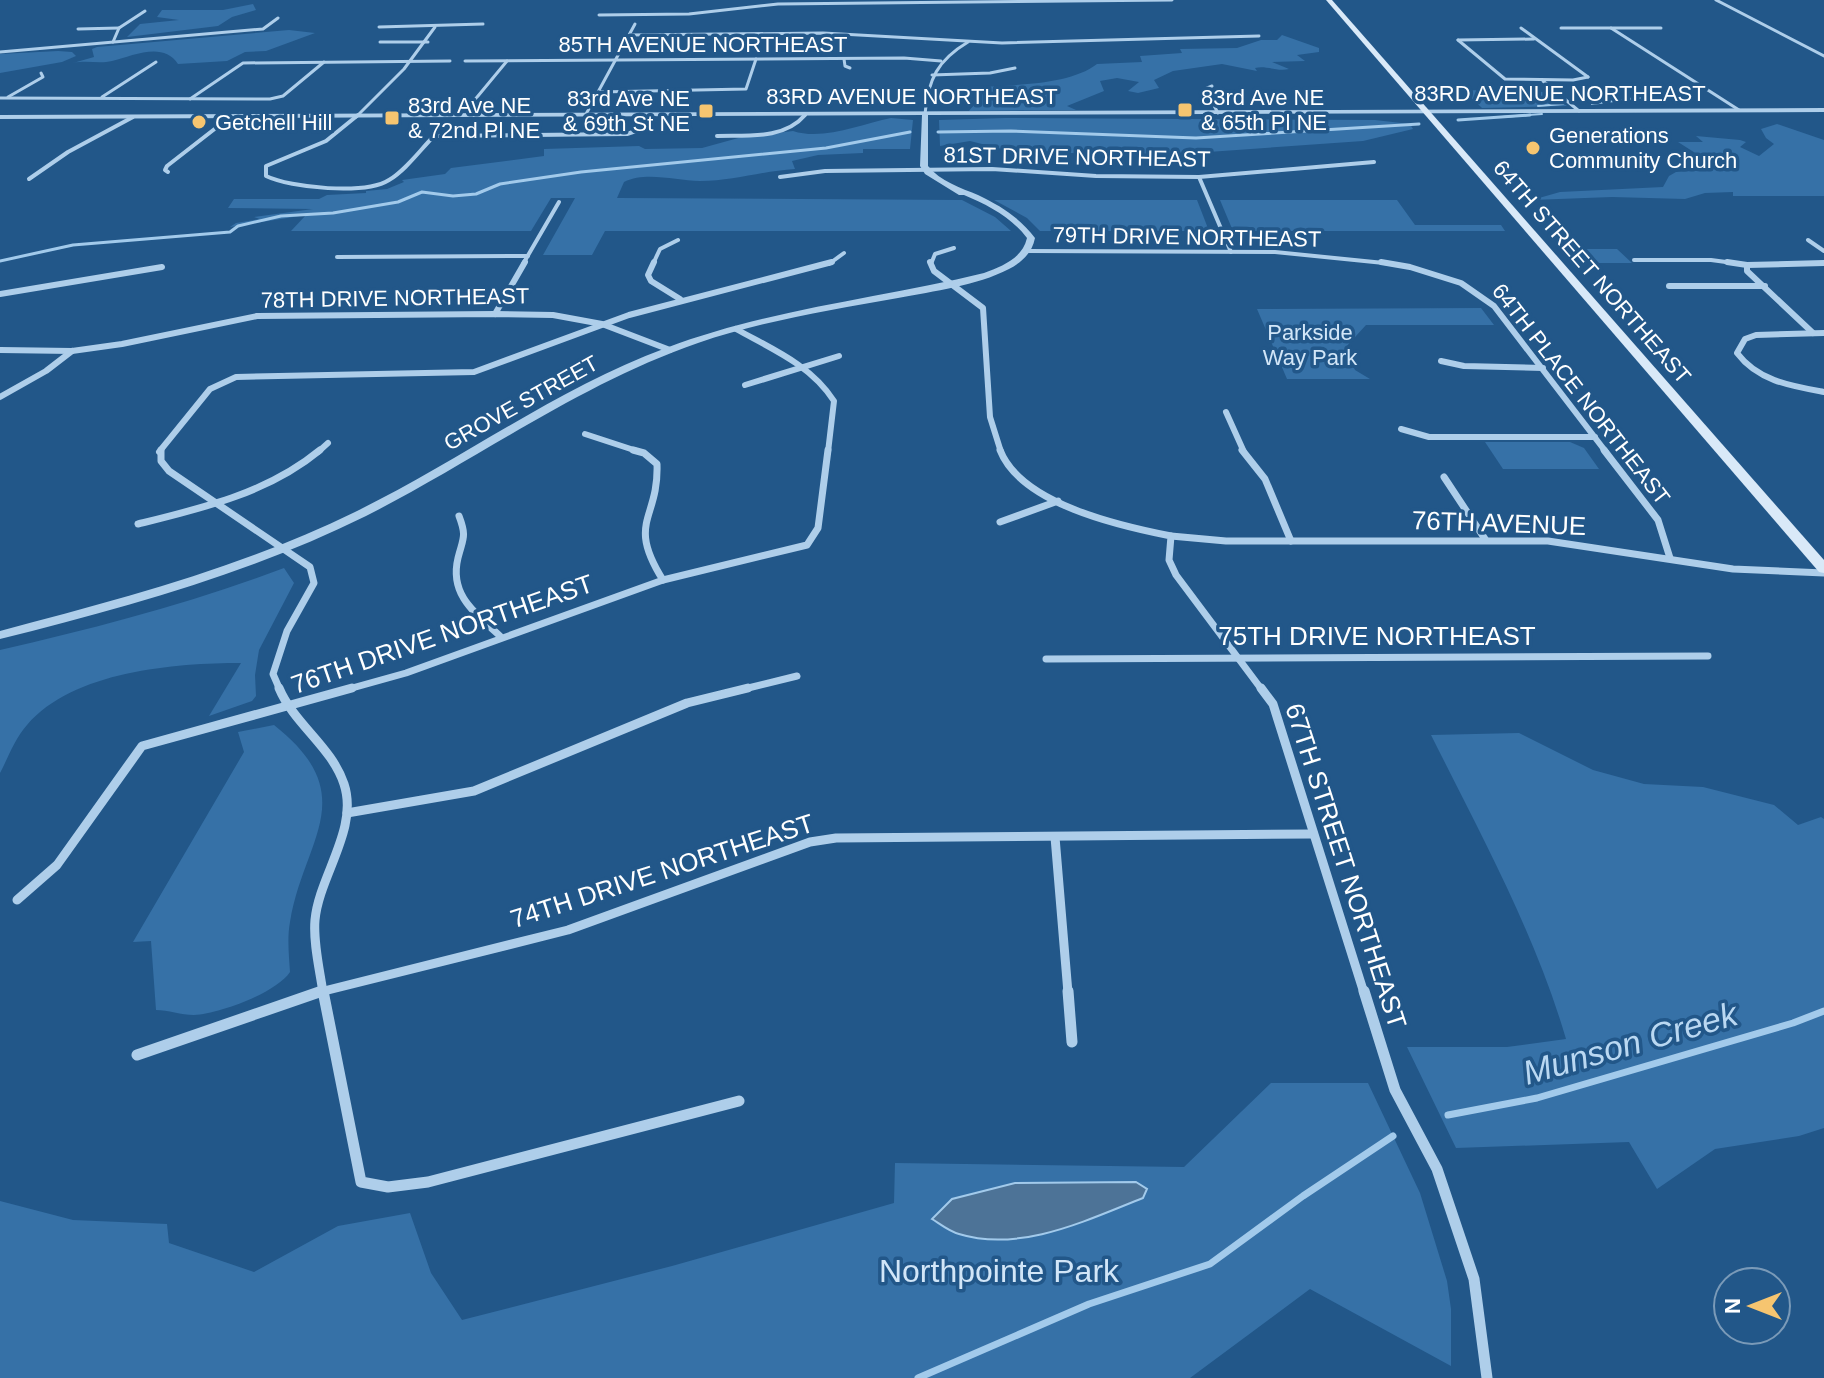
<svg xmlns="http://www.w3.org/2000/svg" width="1824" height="1378" viewBox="0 0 1824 1378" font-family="Helvetica,sans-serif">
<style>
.green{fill:#3671a7}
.water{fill:#4d7397;stroke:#a2caeb;stroke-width:2}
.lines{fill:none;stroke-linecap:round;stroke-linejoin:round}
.stream-far2{stroke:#a2caeb;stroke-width:2}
.stream-far1{stroke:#a2caeb;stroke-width:3}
.stream{stroke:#a2caeb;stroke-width:7}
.minor-far5{stroke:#aeceea;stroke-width:3}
.minor-far4{stroke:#aeceea;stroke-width:4}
.minor-far3{stroke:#aeceea;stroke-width:6}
.minor-far2{stroke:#aeceea;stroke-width:7}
.minor-far1{stroke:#aeceea;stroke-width:9}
.minor{stroke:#aeceea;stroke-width:11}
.tertiary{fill:#aeceea;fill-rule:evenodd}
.secondary{fill:#d9e9f8;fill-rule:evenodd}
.poi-dot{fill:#f6c570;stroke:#225789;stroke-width:3}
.labels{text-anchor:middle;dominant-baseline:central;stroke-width:7;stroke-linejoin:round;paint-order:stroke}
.far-street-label{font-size:22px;fill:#fff;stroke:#225789}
.far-poi-label{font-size:22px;fill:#fff;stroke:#225789;text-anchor:start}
.far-park-label{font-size:22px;fill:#d2e6f8;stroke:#225789}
.street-label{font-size:26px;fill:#fff;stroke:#225789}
.near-park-label{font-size:32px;fill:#d2e6f8;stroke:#225789}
.near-water-label{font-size:34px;font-style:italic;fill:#bad8f2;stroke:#225789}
</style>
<rect width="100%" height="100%" fill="#225789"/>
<!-- green -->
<g class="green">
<polygon points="253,4 256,10 232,17 218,26 127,37 140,24 179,20 157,17 162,10 223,10"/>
<path d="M289,30L315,33L266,51L245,52L227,61L178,64C163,41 133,56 112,61C100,64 86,60 73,63L94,57L92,49L97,47Z"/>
<path d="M1282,35L1319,48V52L1297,55L1305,61L1272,62L1289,69C1277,72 1266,65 1255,68L1257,71L1222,64L1173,71L1154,80L1159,88L1138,93L1128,91L1139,82L1117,78L1100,81L1104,91L1067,106L1076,110L969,111L979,98L978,87C1014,85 1070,85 1097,64L1142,62L1140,56L1182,53L1180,49L1237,48L1261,40H1277Z"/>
<polygon points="58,51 72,52 76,56 62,62 0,73 0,54"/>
<polygon points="1463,90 1547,92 1567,106 1482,108"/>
<path d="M891,118L913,120L910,149H863V153L818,155L792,161L795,169C762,171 733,181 700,181C676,181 647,171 624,182L617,198L962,200L995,217L1011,231H605L592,255H543L575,198H551L531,231H291L306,215L230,227L236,223L260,219L254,217L313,209L228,208L234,199H319L327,195L366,193V191L387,189L404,182L402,180L445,174L451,168L544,156V149L639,146L645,149L702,148L742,137L793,131C823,141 861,124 891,118Z"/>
<polygon points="1005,118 1375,120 1410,124 1413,129 1363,141 1180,154 1123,156 1002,149 970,141 940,146 939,120"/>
<polygon points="1777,124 1824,140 1824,196 1733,196 1733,192 1705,193 1685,199 1612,197 1532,200 1560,192 1663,187 1669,176 1676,172 1707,170 1688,157 1700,156 1678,142 1703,142 1696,136 1740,140 1746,142 1740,147 1759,156 1774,144 1766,138 1761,129"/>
<polygon points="994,200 1197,200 1209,231 1040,231 1027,218"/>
<polygon points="1220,200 1397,200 1415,225 1501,225 1505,231 1233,231"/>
<polygon points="1570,249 1617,249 1632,263 1583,263"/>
<polygon points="1481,308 1494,325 1366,325 1345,348 1355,370 1370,379 1287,379 1257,309"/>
<polygon points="1485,442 1570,442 1584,448 1599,469 1503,469"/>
<path d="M284,568L294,583L259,650L255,675L256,696L252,701L209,716L241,663C175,663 73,671 27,725C15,738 8,758 0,773V650C96,628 192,603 284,568Z"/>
<path d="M274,725C364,796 303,840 290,922C287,938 289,956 290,972C276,993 219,1014 194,1015C181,1015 168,1010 156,1010L151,941L133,942L244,752L238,732Z"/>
<path d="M1519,733L1593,770L1644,784L1703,787L1774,805L1798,825L1821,817L1824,819V1128L1799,1136L1715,1149L1657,1189L1629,1142L1456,1148L1407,1047H1507L1566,1039C1535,933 1480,833 1431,735Z"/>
<polygon points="1271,1083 1368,1083 1420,1193 1447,1281 1451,1309 1451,1366 1310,1289 1190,1378 0,1378 0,1201 73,1220 167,1224 169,1243 254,1272 338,1226 410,1213 431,1273 462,1320 672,1266 894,1203 895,1163 1184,1167"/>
</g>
<!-- water -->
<path class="water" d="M1136,1182L1147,1189L1143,1198C1087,1220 1020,1253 959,1234C950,1232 940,1224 932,1219L952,1199L1015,1183Z"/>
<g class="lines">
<!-- stream-far2 -->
<g class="stream-far2">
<polyline points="1592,104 1673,93"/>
<polyline points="1538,106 1563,104"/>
<polyline points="1502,117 1542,114"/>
</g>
<!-- stream-far1 -->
<g class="stream-far1">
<polyline points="1458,120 1530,115"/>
<polyline points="938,132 1011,131 1196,138 1419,124"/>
<polyline points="0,261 73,245 230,232 238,226 281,216 333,213 398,202 422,192 453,196 476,194 500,184 581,172 826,148 910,132"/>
</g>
<!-- stream -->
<g class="stream">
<polyline points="1448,1115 1537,1098 1793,1023 1824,1011"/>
<polyline points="918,1378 1089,1304 1210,1264 1303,1196 1393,1136"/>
</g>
<!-- minor-far5 -->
<g class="minor-far5">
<polyline points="1716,0 1824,56"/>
<polyline points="599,15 689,14 778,4 1172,0"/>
<polyline points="379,27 483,24"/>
<polyline points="1521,28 1588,77"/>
<polyline points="1561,28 1661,28"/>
<polyline points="1611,28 1739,110"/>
<polyline points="78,29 119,28"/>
<polyline points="629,35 823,33 1002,43 1259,36"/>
<polyline points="1458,40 1505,79 1573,80 1588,77"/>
<polyline points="1458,40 1534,39"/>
<polyline points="113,42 119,28 145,11"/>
<polyline points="380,42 428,42"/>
<polyline points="0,52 263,29 278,18"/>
<polyline points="844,59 845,66 850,68"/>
<polyline points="465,61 904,58 941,61"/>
<polyline points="932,75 990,73 1015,68"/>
<polyline points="1543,81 1579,111"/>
<polyline points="1212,86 1205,89 1218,113"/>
<polyline points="599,92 746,89 756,59"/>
<polyline points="8,97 43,77 41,73"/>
<polyline points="102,97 156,62"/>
<polyline points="0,98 270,99 283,96 324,62"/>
<polyline points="190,99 243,63 450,61"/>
<polyline points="473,102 507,61"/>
<path d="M925,114C928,79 938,60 968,42"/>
<polyline points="585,116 635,24"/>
<polyline points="356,117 404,69 435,27"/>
</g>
<!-- minor-far4 -->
<g class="minor-far4">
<path d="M358,115L326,141L266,166V176C291,188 365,195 389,180C406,170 420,150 434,136L627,134L639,130L647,116"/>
<path d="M717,136C746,135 784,140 805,115"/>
<polyline points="168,172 165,170 167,166 230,117"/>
<polyline points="780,177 825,171 992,169 1096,176 1199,177 1374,162"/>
<polyline points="1199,177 1231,252"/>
<polyline points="29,179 68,152 133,117"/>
<polyline points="1808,240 1824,251"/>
<polyline points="1027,251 1275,252 1394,264"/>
<polyline points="337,257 528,256"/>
<polyline points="1634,260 1711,260 1741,264"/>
<polyline points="523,264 559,202"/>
<polyline points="653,264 660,249 678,240"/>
<polyline points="829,264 844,253"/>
<polyline points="931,264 935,254 954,248"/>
<polyline points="1779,264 1824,263"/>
</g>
<!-- minor-far3 -->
<g class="minor-far3">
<polyline points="654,262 648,275 651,281 680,299"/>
<polyline points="930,262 934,271 983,308 990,417 1001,452"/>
<polyline points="1381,262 1410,267 1461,283 1494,306 1606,452"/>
<polyline points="1727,262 1747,265 1824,263"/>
<polyline points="1747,265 1747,271 1813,333"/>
<polyline points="1669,286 1765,286"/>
<polyline points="0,294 162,267"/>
<polyline points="495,314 525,262"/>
<path d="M736,329C772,349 811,365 834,401L828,452"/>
<path d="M1824,333L1756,335L1745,339L1737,353C1758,381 1791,386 1824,392"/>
<polyline points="0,350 72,351 122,344 257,316 495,314 553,315 602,324 670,350"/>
<polyline points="1441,361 1464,366 1543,368"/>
<polyline points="745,385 839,356"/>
<polyline points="0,397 46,371 72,351"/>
<polyline points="1226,412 1244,452"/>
<polyline points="1401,429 1429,437 1595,437"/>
<polyline points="585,434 640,452"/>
<polyline points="159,452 210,389 236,377 474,372 629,315 832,262"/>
<polyline points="318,452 328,443"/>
</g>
<!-- minor-far2 -->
<g class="minor-far2">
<polyline points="161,450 161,461 169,471 310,567 314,583 287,631 273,674 280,690"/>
<path d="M633,450L644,453L657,464C659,520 626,521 663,580"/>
<path d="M1000,450C1021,504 1120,526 1171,536L1169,560L1176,575L1262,690"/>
<polyline points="1242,450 1265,479 1291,541"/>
<polyline points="1604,450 1658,520 1670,558"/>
<polyline points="1444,477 1485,539"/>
<path d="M459,516C467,537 463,538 458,558C449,595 475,613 500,636"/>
<polyline points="1000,522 1058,501"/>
<path d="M138,524C203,508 268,493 320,450"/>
<polyline points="1171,536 1226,541 1548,541 1733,569 1824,573"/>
<polyline points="1046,659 1708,656"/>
<polyline points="345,690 406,673 663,580 807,545 818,528 828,450"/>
<polyline points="740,690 797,676"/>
</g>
<!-- minor-far1 -->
<g class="minor-far1">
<path d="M279,688C294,724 332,747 344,784C359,829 319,876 315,920C313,943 320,971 323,993"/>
<polyline points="1261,688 1273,704 1364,993"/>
<polyline points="347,813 474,791 687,703 748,688"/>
<polyline points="1055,837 1068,993"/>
<polyline points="17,900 57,865 142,746 352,688"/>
<polyline points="316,993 568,930 810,842 836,838 1312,834"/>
</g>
<!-- minor -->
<g class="minor">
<polyline points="323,991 361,1182 388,1187 428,1182 739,1101"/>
<polyline points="1068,991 1072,1042"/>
<polyline points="1364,991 1395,1090 1437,1169 1474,1279 1487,1378"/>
<polyline points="137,1055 322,991"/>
</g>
<!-- tertiary -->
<path class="tertiary" d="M1824,108V112L928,115V166C940,181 961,188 978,195C1001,206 1020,218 1035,238C1032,253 1022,262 1009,269C976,286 934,291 898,298C831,310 762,321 698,343C579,384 477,460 366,516C251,573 124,608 0,639V631C121,599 243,567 355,512C461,460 556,389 666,348C768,309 878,299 984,273C1002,266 1022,259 1027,238C1011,217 988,205 964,195H959L925,174L920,166L922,115L0,119V115Z"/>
<!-- secondary -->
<polygon class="secondary" points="1326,0 1332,0 1824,560 1824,573 1819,572"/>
</g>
<!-- markers -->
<g class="poi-dot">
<rect x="1177" y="102" width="16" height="16" rx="4"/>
<rect x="698" y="103" width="16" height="16" rx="4"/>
<rect x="384" y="110" width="16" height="16" rx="4"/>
<circle cx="199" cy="122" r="8"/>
<circle cx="1533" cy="148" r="8"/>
</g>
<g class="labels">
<!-- far-street labels -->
<g class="far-street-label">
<text x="703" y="44">85TH AVENUE NORTHEAST</text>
<text x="1560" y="93">83RD AVENUE NORTHEAST</text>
<text x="912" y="96">83RD AVENUE NORTHEAST</text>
<text transform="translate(1077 157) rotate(1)">81ST DRIVE NORTHEAST</text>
<text transform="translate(1187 237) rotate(1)">79TH DRIVE NORTHEAST</text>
<text transform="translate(1592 272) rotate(49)">64TH STREET NORTHEAST</text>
<text transform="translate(395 298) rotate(-1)">78TH DRIVE NORTHEAST</text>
<text transform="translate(1581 394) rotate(52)">64TH PLACE NORTHEAST</text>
<text transform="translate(521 403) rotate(-29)">GROVE STREET</text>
</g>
<!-- far-poi labels -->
<g class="far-poi-label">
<text x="1201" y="97">83rd Ave NE<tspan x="1201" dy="25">&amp; 65th Pl NE</tspan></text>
<text x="690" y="98" text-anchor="end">83rd Ave NE<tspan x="690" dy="25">&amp; 69th St NE</tspan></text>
<text x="408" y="105">83rd Ave NE<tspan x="408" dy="25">&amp; 72nd Pl NE</tspan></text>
<text x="215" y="122">Getchell Hill</text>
<text x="1549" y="135">Generations<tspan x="1549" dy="25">Community Church</tspan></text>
</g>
<!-- far-park labels -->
<g class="far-park-label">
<text x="1310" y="332">Parkside<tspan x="1310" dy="25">Way Park</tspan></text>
</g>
<!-- street labels -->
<g class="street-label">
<text transform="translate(1499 523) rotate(2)">76TH AVENUE</text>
<text transform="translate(442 634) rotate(-19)">76TH DRIVE NORTHEAST</text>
<text x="1377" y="636">75TH DRIVE NORTHEAST</text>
<text transform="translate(1346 866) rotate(72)">67TH STREET NORTHEAST</text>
<text transform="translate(662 871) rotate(-18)">74TH DRIVE NORTHEAST</text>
</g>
<!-- near-park labels -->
<g class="near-park-label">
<text x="999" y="1271">Northpointe Park</text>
</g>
<!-- near-water labels -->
<g class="near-water-label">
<text transform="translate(1630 1043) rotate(-16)">Munson Creek</text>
</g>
</g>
<!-- north arrow -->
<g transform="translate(1752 1306) rotate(270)"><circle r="38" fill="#225789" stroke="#7a9ab8" stroke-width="2"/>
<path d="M0-6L14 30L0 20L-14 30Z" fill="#f6c570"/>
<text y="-12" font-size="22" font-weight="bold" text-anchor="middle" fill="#ffffff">N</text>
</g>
</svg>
